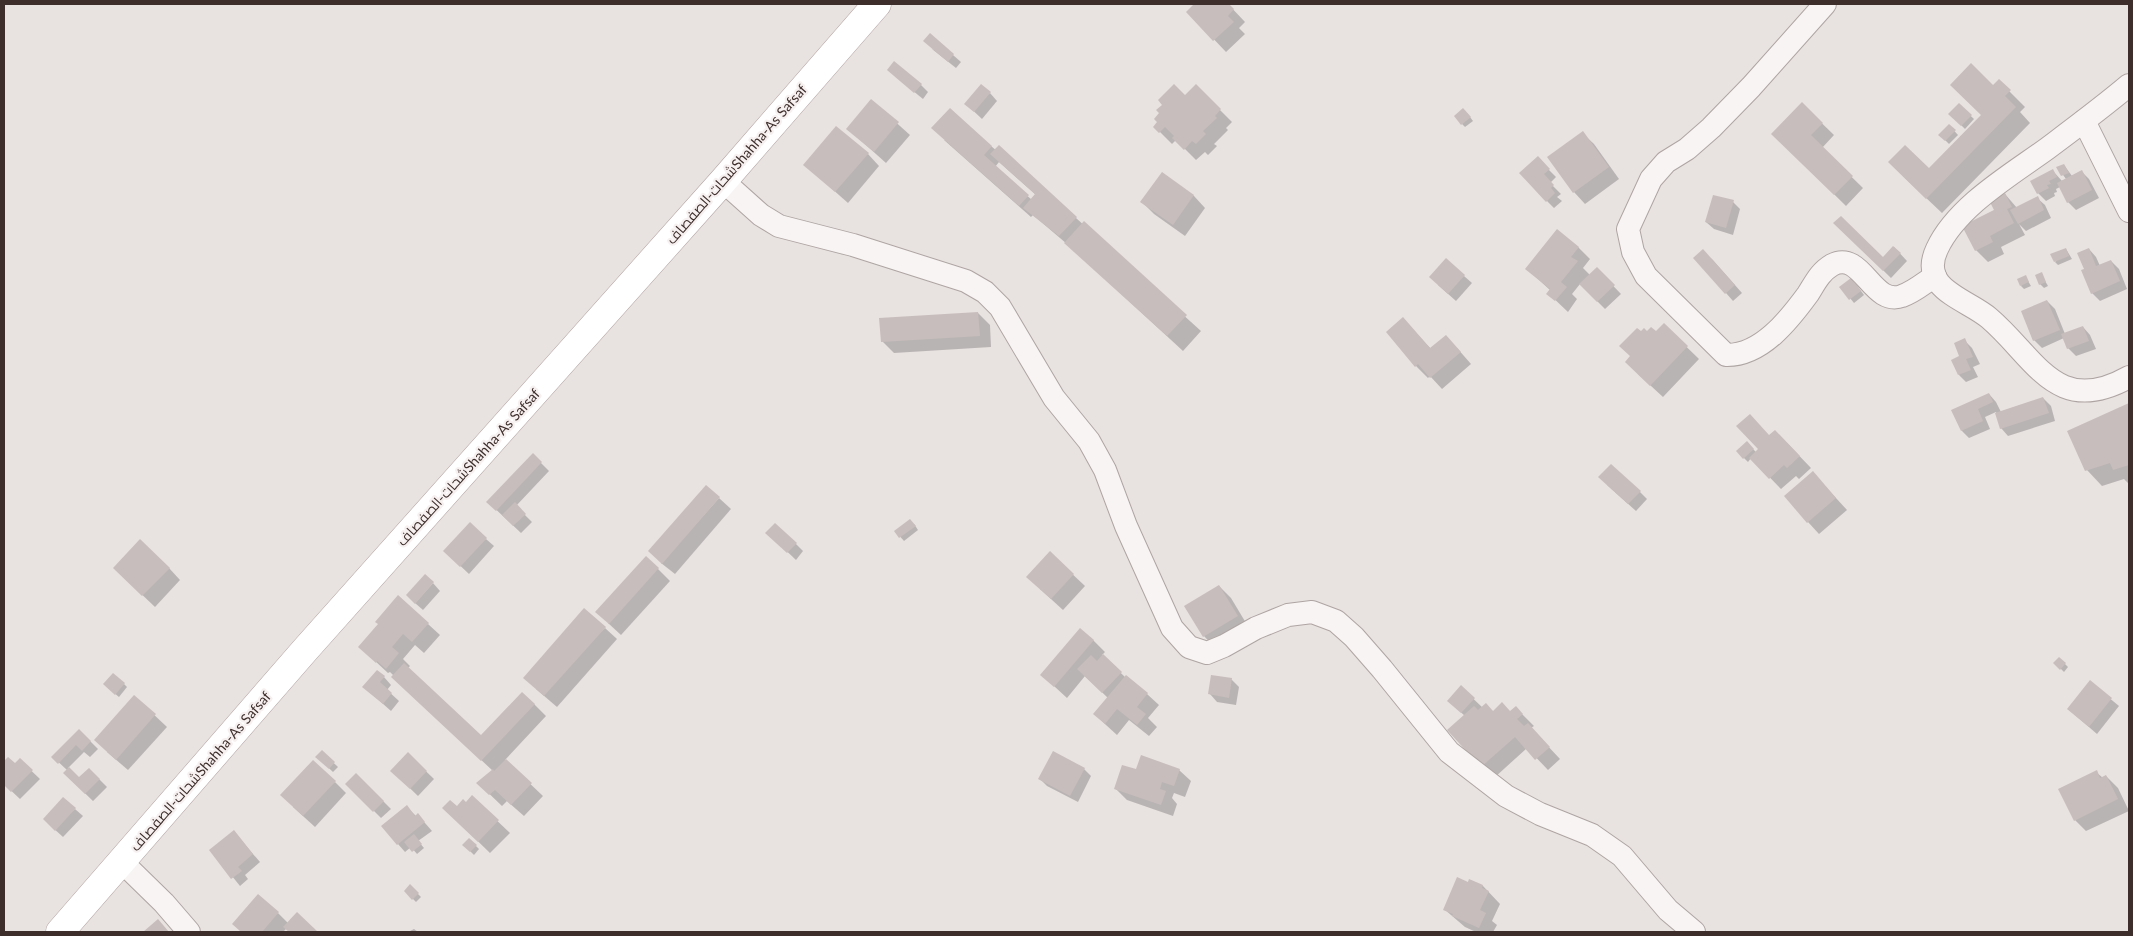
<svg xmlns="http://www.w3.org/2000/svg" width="2133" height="936" viewBox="0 0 2133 936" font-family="Lato,Cairo,sans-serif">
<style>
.shadow{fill:#0003;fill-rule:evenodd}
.building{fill:#c7bdbc}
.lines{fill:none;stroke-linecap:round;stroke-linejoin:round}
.minor-casing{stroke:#aea5a3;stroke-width:24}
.major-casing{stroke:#b3a4a1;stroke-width:29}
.minor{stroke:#f7f4f3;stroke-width:22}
.major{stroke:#fff;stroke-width:28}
.labels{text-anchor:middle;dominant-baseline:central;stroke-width:4.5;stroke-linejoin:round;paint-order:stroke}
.street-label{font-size:14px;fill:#3e2e2b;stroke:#f6f1f0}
</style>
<rect width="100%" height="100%" fill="#e8e2e1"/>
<!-- shadow -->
<g class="shadow">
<polygon points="1196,4 1228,4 1245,22 1239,28 1245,34 1226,52 1188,12"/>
<polygon points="932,49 953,55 961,62 956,68"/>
<polygon points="896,77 921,85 928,92 923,99"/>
<polygon points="1999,81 2025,107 2020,112 2030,123 1942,213 1905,178 1929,170 1982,115 1993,87"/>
<polygon points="1196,86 1232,122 1226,128 1228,130 1214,144 1217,146 1208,155 1205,152 1196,160 1176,140 1172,144 1155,127"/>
<polygon points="990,93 997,101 982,119 966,104"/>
<polygon points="871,100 910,135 886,163 848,129"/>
<polygon points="1802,104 1834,135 1822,148 1863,188 1846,206 1773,134"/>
<polygon points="1959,105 1974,119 1965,129 1950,114"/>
<polygon points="1467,113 1473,121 1465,127 1462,124"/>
<polygon points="1949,125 1958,135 1949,144 1940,135"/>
<polygon points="1582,133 1594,144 1619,179 1585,204 1574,192"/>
<path d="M944,140L991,146L1076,218L1201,331L1183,351L1067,244L1033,215L1031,217ZM999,162L1036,195L1032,200L995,167Z"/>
<polygon points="868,154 879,166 848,203 805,165"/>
<polygon points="1537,158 1556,177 1550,183 1561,194 1557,197 1562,201 1554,208 1547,201"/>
<polygon points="2064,165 2072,176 2081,171 2089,179 2099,198 2076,210 2068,202 2060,187 2056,189 2057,192 2054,193 2055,196 2046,201 2038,193 2053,171 2062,181 2066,179 2058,168"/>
<polygon points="1162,174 1194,196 1205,208 1185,236 1154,214 1142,202"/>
<polygon points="2005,194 2017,208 2037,198 2045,205 2051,218 2026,231 2019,224 2025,235 2001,247 2004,254 1988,262 1976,250 1964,226 1995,210"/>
<polygon points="1733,202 1740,209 1733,235 1714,229 1706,222"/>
<polygon points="1835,223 1883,258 1894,247 1907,261 1891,278"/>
<polygon points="1578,247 1590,259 1583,268 1590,275 1597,269 1621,294 1605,309 1580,284 1572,294 1577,299 1568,312 1548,293 1550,290 1527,269"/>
<polygon points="2066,249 2072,259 2058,265 2055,262"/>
<polygon points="2089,249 2096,257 2100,266 2111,261 2119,269 2127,289 2100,301 2092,293 2086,270"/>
<polygon points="1711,258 1742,293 1733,301 1726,293"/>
<polygon points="2041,274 2048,286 2044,288 2040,284"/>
<polygon points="1464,276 1472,283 1456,301 1438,285"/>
<polygon points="2025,276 2031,286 2024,289 2021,286"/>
<polygon points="1855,283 1864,295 1854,303 1841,287"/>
<polygon points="2047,301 2055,309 2065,334 2083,327 2090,335 2096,349 2076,356 2068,348 2064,338 2042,348 2034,340"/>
<polygon points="978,313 990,325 991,347 894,353 882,341"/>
<polygon points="1403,319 1431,349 1457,348 1471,364 1442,389 1430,376 1428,378 1416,366"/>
<polygon points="1664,325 1699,359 1663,397 1638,374 1632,357 1641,333 1656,333"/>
<polygon points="1964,340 1972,348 1980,364 1973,367 1978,377 1966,382 1959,375"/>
<polygon points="1989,394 1996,402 2001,412 2043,398 2051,406 2055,421 2008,436 2001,428 1996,412 1985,417 1990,429 1969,438 1962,431 1953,410"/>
<polygon points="2129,404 2129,484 2124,479 2102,486 2087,470 2069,432"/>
<polygon points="1770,437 1787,443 1811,468 1799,479 1796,476 1781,489 1751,458 1748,462 1737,451 1747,443 1756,452"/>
<polygon points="533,455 549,471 516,506 532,522 521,533 488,502"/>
<polygon points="1813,473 1847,510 1819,534 1808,522"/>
<polygon points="1607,485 1640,492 1647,499 1636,511"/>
<polygon points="719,498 731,509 675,574 661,563"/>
<polygon points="914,524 918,530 904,541 896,532"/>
<polygon points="486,539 494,546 469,574 453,559"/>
<polygon points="775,540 796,544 803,551 796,560"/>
<polygon points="1050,553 1085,586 1063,610 1040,589"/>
<polygon points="646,557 670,581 621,635 608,623"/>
<polygon points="114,568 169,568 180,580 155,607"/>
<polygon points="433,583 440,591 423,610 415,603"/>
<polygon points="1219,586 1231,598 1249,628 1215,648 1204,636"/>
<polygon points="428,624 440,635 424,653 415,645 403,659 410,666 408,668 481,737 534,704 546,716 505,760 543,796 524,816 507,801 502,806 478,783 493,771 405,689 394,676 390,672 388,673 360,647"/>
<polygon points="605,628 617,639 557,707 536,689"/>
<polygon points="1093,640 1105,652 1102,655 1125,677 1126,676 1147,694 1159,705 1148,718 1157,727 1149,736 1129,720 1117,735 1106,725 1095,714 1108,698 1085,676 1067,698 1042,675"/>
<polygon points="2059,658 2068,667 2064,672 2055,663"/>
<polygon points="384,677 391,685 387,690 399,701 391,711 364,687"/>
<polygon points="1231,679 1239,687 1236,705 1217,702 1210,694"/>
<polygon points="2090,682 2119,706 2097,734 2068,709"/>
<polygon points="124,684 127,687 119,697 108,688"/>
<polygon points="1461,687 1483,708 1494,712 1511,712 1516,708 1534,726 1531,728 1560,759 1548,770 1527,748 1494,778 1482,766 1465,716 1456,708"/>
<polygon points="134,696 167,727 128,770 107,752"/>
<polygon points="79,730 98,749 90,757 84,752 68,768 79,779 89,769 107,787 93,801 64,773 67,770 53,757"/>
<polygon points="322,752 338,767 333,772 317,757"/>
<polygon points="408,754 434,779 418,796 392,771"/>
<polygon points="8,759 15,765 20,760 40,779 20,799 4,784 4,763"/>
<polygon points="1084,769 1091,776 1078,802 1047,786 1040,779"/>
<polygon points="1179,770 1191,781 1185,797 1174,793 1172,798 1177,804 1173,816 1127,800 1115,788 1137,771"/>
<polygon points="2096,772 2103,778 2106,776 2118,788 2129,811 2086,831 2075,820"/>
<polygon points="356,774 391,809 381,818 347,784"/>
<polygon points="335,782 346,793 315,827 293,807"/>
<polygon points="472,797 510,833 490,853 456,820 457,808 466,803"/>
<polygon points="407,807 416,816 418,815 432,831 418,841 424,848 417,854 411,847 405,852 398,844"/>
<polygon points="75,809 83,816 63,837 52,827"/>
<polygon points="234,832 260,862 245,875 248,879 240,886 211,850"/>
<polygon points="469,839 479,849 474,855 464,845"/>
<polygon points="1470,880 1483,886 1500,904 1492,921 1497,925 1493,932 1476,932 1465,927 1444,909"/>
<polygon points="410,886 421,897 416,902 405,891"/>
<polygon points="278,913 288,923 297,914 316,932 291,932 287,928 283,932 241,932"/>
<polygon points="414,929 418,932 408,932"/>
</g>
<!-- building -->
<g class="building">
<polygon points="1194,4 1229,4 1234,9 1228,16 1234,22 1213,41 1186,12"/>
<polygon points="930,33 954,54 948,62 923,41"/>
<polygon points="894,61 922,84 914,93 887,70"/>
<polygon points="1971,63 1993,85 1999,79 2011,90 2005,96 2016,107 1926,199 1888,162 1905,145 1929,168 1981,115 1950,85"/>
<polygon points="981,84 991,92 974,112 964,104"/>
<polygon points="1174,84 1185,95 1196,84 1221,109 1215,116 1217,118 1203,131 1206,134 1196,144 1192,141 1184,150 1172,138 1174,136 1165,127 1159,133 1153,127 1157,122 1154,119 1159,113 1156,110 1162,105 1158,100"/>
<polygon points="871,99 899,122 874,152 846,129"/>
<polygon points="1802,102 1823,123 1811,135 1853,176 1834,195 1771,134"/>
<polygon points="1959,103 1972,115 1961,126 1948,114"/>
<polygon points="950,108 992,146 984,155 1029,195 1019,206 931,128"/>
<polygon points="1463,108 1471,117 1461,125 1454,116"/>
<polygon points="1949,124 1956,130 1945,141 1938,135"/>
<polygon points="836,126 869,153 835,192 803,165"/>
<polygon points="1583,131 1609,167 1573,193 1547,157"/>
<polygon points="999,145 1077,217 1059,236 1023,208 1035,194 990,154"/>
<polygon points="1538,156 1550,169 1544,174 1554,185 1551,188 1555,193 1546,202 1519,173"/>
<polygon points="2064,164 2069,173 2061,176 2056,167"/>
<polygon points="2053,169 2057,177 2049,181 2051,184 2047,185 2049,188 2037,194 2030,181"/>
<polygon points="2082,170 2092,190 2067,203 2057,183"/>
<polygon points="1162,172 1194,195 1173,225 1140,202"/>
<polygon points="2005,193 2012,207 2007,209 2014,223 1990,236 1993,242 1975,251 1962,226 1994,210 1989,200"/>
<polygon points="1713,195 1734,200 1726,228 1705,222"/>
<polygon points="2038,196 2044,210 2018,224 2010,210"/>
<polygon points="1841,216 1883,257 1893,246 1901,253 1883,271 1833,223"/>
<polygon points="1084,221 1187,315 1167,336 1064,243"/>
<polygon points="1557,229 1579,247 1571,257 1578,261 1561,282 1567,287 1555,301 1546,294 1550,289 1525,269"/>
<polygon points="2066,248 2069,256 2054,262 2050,254"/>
<polygon points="2089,248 2096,266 2111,260 2120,281 2091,294 2081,270 2084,269 2077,253"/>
<polygon points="1703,249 1735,285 1725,294 1693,258"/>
<polygon points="1446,258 1465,275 1448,294 1429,277"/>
<polygon points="1597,267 1615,285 1597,302 1579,284"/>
<polygon points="2042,272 2046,282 2039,285 2035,275"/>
<polygon points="2026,275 2029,282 2020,286 2017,279"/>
<polygon points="1851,278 1861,291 1849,300 1839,287"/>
<polygon points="2047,300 2060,330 2033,341 2021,311"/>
<polygon points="978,312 980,336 881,342 879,318"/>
<polygon points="1403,317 1430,348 1446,335 1461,352 1430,378 1418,364 1415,367 1386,332"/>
<polygon points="1664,323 1688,346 1650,386 1625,362 1630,356 1619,346 1637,328 1641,331 1644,328 1647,331 1651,327 1656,331"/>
<polygon points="2083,326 2089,341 2067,349 2061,334"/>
<polygon points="1965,338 1973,357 1966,359 1971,370 1958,375 1951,360 1959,356 1954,343"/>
<polygon points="1989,393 1993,402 1978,409 1983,421 1961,431 1951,410"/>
<polygon points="2043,397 2049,413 2000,429 1995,413"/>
<polygon points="2129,403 2129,465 2113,470 2110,463 2085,471 2067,431"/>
<polygon points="1750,414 1769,435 1775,430 1800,456 1787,468 1784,465 1769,479 1749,458 1758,449 1736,426"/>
<polygon points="1747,441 1754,449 1743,459 1736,451"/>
<polygon points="533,453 542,462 496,511 486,502"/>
<polygon points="1611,464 1641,491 1628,504 1598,477"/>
<polygon points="1813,471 1836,498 1807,523 1784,496"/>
<polygon points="706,485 720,497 662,564 648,551"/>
<polygon points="515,502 526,514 513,526 502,515"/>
<polygon points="910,519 916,526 899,538 894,531"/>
<polygon points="470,522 487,538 460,567 443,551"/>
<polygon points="775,523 797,543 787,553 765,533"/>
<polygon points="140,539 170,568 142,596 113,568"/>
<polygon points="1050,551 1074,574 1051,599 1026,577"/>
<polygon points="646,556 659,568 609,624 595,612"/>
<polygon points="425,574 434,582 415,604 406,595"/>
<polygon points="1219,585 1238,616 1203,637 1184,606"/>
<polygon points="398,595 429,623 412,642 403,634 392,647 399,653 386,669 377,661 376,663 358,647 378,624 375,622"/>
<polygon points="584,608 606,627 544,696 523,678"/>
<polygon points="1080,628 1094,640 1054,687 1040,675"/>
<polygon points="1103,654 1122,672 1102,693 1077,669 1091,655 1097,661"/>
<polygon points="2059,657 2066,663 2060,670 2053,663"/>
<polygon points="404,663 481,735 522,692 535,704 481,761 391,677"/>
<polygon points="377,670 385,676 380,682 392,693 383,704 362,687"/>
<polygon points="113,673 125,683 115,695 103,684"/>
<polygon points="1126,675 1148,693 1137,707 1146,714 1137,725 1117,709 1105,724 1093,714"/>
<polygon points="1211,675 1232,678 1229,698 1208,694"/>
<polygon points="2090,680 2112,698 2089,727 2067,709"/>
<polygon points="1461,685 1475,698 1461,713 1447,701"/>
<polygon points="134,695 156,714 116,760 94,740"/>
<polygon points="1502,702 1510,711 1516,706 1523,714 1517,719 1524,726 1528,723 1550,747 1535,760 1515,737 1481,767 1447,730 1474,706 1478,710 1486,703 1493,711"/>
<polygon points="79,729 91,741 82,751 76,745 58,764 51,757"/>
<polygon points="322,750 335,762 329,769 315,757"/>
<polygon points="1053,751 1085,768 1070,796 1038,779"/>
<polygon points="408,752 427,771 410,789 390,771"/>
<polygon points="1141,755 1180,769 1174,786 1162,782 1160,789 1166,791 1161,805 1114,789 1122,765 1136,769"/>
<polygon points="8,757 15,763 20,758 33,770 11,792 4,785 4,761"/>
<polygon points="506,759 532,783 511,805 495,790 489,795 476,783 493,769 494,771"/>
<polygon points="313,760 336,781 303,816 280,795"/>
<polygon points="69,767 79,777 89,768 100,779 85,794 63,773"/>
<polygon points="2097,770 2100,778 2106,775 2118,799 2074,821 2058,789"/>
<polygon points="356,773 384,801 373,812 345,784"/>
<polygon points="472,795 499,820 478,842 442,808 450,800 457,806 463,799 466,802"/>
<polygon points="63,797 76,808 55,831 43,819"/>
<polygon points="407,805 415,816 418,813 425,822 397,845 381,826"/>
<polygon points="234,830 253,854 238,867 242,871 231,879 209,850"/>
<polygon points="414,834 422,844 412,852 404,842"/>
<polygon points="469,838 477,845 470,852 462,845"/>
<polygon points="1457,877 1468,882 1469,879 1483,885 1482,888 1489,891 1480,910 1486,913 1479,928 1452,916 1453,914 1443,910"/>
<polygon points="410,884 419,893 412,900 404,891"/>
<polygon points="258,894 279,912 262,932 239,932 240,931 232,924"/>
<polygon points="297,912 318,932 289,932 283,927"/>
<polygon points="158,919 169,932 143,932"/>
</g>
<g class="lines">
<defs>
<g id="minor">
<path d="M1825,4L1751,87L1711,128L1687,149L1666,162L1651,179L1628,229L1633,252L1646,276L1726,355C1761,356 1789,320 1808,294C1815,283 1820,272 1832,265C1862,249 1872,307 1902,296C1914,292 1924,283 1935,276"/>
<path d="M2129,85C2103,107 2076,127 2048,148C2011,175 1957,206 1937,249C1918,289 1967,299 1989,318C2036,358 2056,418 2129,377"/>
<polyline points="2084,121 2129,211"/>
<polyline points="723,181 761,215 779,226 853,245 966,281 985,292 1000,307 1054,398 1089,441 1105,470 1126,526 1172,628 1189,647 1207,653 1224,646 1256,628 1288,615 1312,612 1336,621 1354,637 1382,669 1449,752 1506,796 1540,814 1592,835 1622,856 1668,910 1694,932"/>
<polyline points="121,861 164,903 189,932"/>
</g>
<polyline id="major" points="60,932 305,650 723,181 877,4"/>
</defs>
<!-- minor casing -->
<use href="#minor" class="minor-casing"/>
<!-- major casing -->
<use href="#major" class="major-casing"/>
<!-- minor -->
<use href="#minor" class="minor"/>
<!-- major -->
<use href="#major" class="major"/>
</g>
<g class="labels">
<!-- street labels -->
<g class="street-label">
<text transform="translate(736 164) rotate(-49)">شحات-الصفصافShahha-As Safsaf</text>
<text transform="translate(468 467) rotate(-48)">شحات-الصفصافShahha-As Safsaf</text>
<text transform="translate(200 771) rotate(-49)">شحات-الصفصافShahha-As Safsaf</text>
</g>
</g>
<!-- border -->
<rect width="2133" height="936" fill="none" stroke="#3e2e2b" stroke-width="10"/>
</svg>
